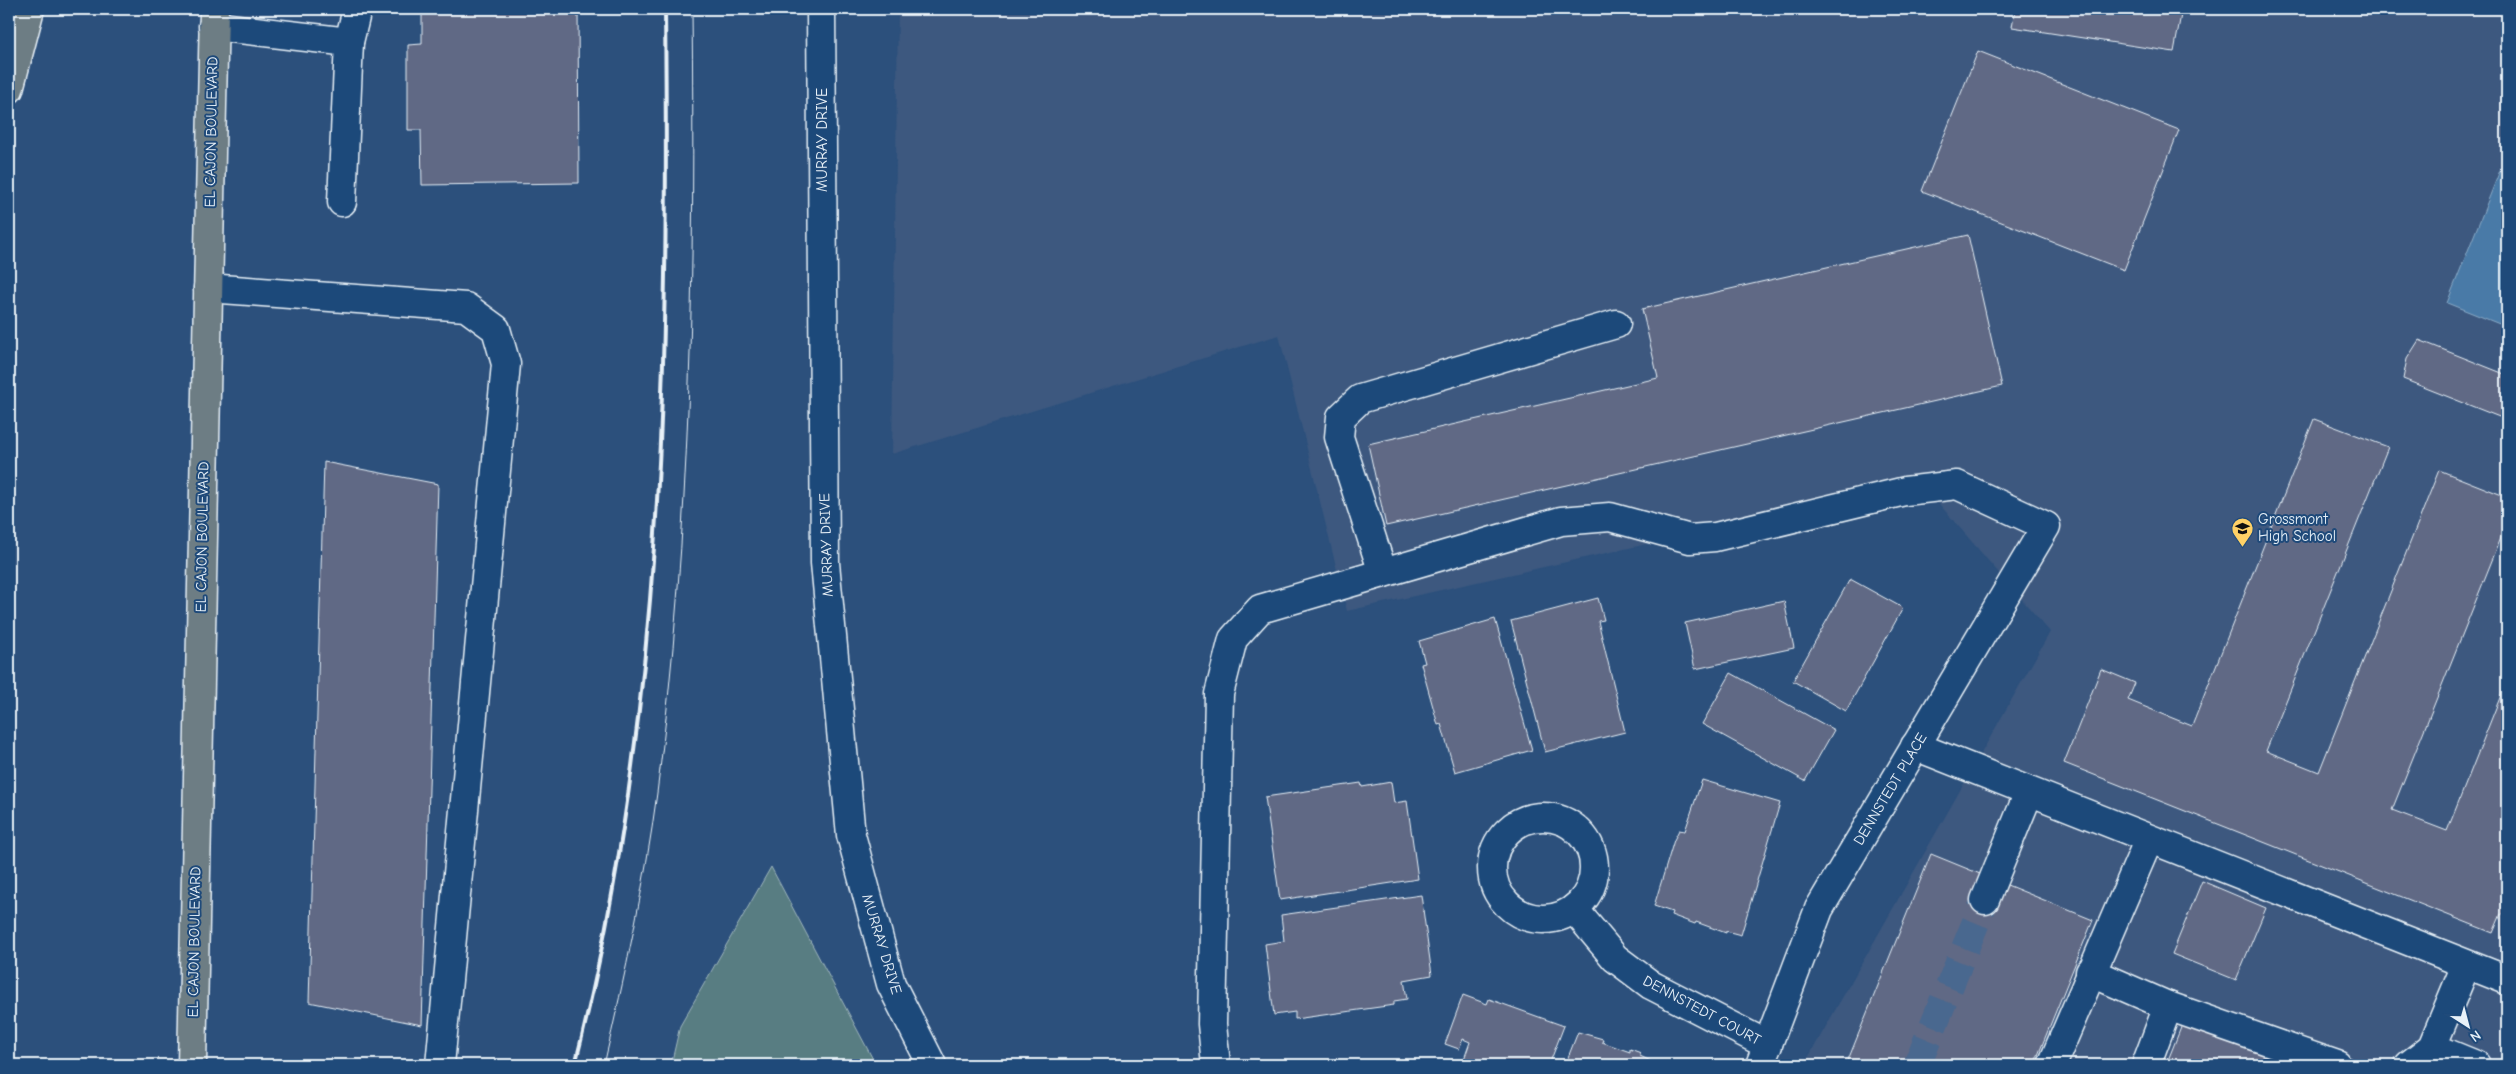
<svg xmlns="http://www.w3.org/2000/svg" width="2516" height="1074" viewBox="0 0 2516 1074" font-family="'Comic Neue',sans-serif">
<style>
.built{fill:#3c587f}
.green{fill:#597d82;stroke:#a0b7bd}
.water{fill:#4a7aa7;stroke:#89aac7}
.building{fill:#616985;stroke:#e8f1f8}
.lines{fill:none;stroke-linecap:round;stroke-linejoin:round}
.minor-tunnel{stroke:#48688f;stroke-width:28;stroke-dasharray:28 14;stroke-linecap:butt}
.minor-casing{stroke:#e8f1f8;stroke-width:31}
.major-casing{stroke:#e8f1f8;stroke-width:31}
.highway-casing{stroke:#e8f1f8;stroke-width:31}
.minor{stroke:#1f4a7a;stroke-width:28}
.major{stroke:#6d7d84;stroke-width:28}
.highway{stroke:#6d7d84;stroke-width:28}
.tram{stroke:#e8f1f8;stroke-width:1}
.rail{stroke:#e8f1f8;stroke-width:4}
.labels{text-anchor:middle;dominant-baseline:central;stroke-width:4;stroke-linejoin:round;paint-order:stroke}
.street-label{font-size:15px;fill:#e8f1f8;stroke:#1f4a7a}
.poi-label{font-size:15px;fill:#e8f1f8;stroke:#1f4a7a;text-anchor:start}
</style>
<rect width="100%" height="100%" fill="#2c507c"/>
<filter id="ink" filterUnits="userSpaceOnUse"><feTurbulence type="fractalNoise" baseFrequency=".02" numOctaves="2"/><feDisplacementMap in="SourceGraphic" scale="10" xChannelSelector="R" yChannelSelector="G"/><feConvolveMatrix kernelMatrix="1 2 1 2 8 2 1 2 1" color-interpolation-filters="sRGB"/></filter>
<g filter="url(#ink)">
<!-- built -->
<polygon class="built" points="898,9 2507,9 2507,1065 1804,1065 2050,632 1921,483 1347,611 1279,335 892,454"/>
<!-- green -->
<polygon class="green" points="771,867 876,1065 671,1065 680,1026"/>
<!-- water -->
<polygon class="water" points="2507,153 2507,327 2447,303"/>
<!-- building -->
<g class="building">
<polygon points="422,9 578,9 579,183 422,185 421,130 408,130 408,45 422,44"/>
<polygon points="2015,9 2182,9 2174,52 2012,27"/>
<polygon points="1978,51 2179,130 2124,270 1922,191"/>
<polygon points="1968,235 2002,386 1386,526 1368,444 1658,378 1642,309"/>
<polygon points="2419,340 2507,375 2507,420 2403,379 2407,359"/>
<polygon points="2314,419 2388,447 2266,751 2319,772 2439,470 2507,497 2507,523 2392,810 2447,831 2507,680 2507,916 2501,914 2493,933 2064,763 2101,669 2135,683 2128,700 2192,726"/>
<polygon points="324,462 438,484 422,1025 309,1002"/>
<polygon points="1850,579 1903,608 1846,711 1793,681"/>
<polygon points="1598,598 1604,620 1598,621 1625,732 1545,752 1511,621"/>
<polygon points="1784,601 1794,648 1695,669 1685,623"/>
<polygon points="1495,619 1532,750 1455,772 1441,724 1438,725 1421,664 1425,663 1419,641"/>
<polygon points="1731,673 1834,730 1805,781 1702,724"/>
<polygon points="1702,780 1780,803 1741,935 1726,931 1726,933 1696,922 1695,924 1671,915 1672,912 1654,906 1674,840 1679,830 1685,831"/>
<polygon points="1391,782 1394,803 1407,801 1418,879 1280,900 1265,797 1361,783 1362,787"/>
<polygon points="1931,854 2093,920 2034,1065 1846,1065"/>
<polygon points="2202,881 2266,908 2236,980 2172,954"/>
<polygon points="1421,895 1432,975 1404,980 1407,999 1394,1001 1394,1005 1295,1019 1295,1012 1274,1015 1265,944 1284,941 1281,915"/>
<polygon points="1463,995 1487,1004 1489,999 1564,1026 1549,1065 1462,1065 1470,1042 1463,1039 1459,1049 1445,1044"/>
<polygon points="2184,1020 2295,1065 2166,1065"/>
<polygon points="1578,1032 1603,1039 1602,1042 1630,1052 1630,1049 1641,1053 1640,1056 1659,1065 1565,1065"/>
</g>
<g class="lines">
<!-- minor-tunnel -->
<polyline class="minor-tunnel" points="1917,1065 1985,900"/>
<defs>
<g id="minor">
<polyline points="821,9 825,563 851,835 891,984 932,1065"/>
<polyline points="213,26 349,42"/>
<polyline points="342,202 349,42 357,9"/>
<polyline points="208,288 466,307 496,329 506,364 440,1065"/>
<polyline points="1383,573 1339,437 1341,417 1360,399 1616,324"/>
<polyline points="1915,746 2507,980"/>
<circle cx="1543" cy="868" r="51"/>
<polyline points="1985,900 2029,792"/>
<polyline points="1574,909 1615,958 1651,985 1768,1045"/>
<polyline points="2090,972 2168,1006 2337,1065"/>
<polyline points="2432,1047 2476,1065"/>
<polyline points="1216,1065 1212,1024 1219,694 1233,639 1260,609 1561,521 1610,517 1690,539 1715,537 1905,491 1957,485 2046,526 1819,909 1760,1065"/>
<polyline points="2052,1065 2149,839"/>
<polyline points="2146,1065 2168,1006"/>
<polyline points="2409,1065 2432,1047 2466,965"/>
</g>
<polyline id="major" points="192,1065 214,9"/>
<polyline id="highway" points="9,89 30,9"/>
</defs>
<!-- minor casing -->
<use href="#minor" class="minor-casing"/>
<!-- major casing -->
<use href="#major" class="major-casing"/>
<!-- highway casing -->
<use href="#highway" class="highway-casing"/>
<!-- minor -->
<use href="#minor" class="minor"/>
<!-- major -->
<use href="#major" class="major"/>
<!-- highway -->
<use href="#highway" class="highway"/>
<!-- tram -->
<path class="tram" d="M604,1065C625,975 645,884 657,793C691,533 695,270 692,9"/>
<!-- rail -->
<path class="rail" d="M575,1065C663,721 669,362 665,9"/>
</g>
</g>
<!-- icons -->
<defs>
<symbol id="school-pin" viewBox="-11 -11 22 30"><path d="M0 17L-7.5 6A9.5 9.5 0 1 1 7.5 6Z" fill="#ffd166" stroke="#1f4a7a"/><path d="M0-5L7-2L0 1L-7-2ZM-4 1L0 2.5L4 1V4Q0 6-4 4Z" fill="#111"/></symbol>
</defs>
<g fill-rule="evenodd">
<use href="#school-pin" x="2230" y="516" width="25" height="34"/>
</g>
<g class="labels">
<!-- street labels -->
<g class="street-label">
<text transform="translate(211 132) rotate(-89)">EL CAJON BOULEVARD</text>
<text transform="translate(822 140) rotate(-90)">MURRAY DRIVE</text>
<text transform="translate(202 537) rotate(-89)">EL CAJON BOULEVARD</text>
<text transform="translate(826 545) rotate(-92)">MURRAY DRIVE</text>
<text transform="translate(1890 789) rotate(-59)">DENNSTEDT PLACE</text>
<text transform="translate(194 942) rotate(-89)">EL CAJON BOULEVARD</text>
<text transform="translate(882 944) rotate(73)">MURRAY DRIVE</text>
<text transform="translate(1702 1010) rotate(28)">DENNSTEDT COURT</text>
</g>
<!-- poi labels -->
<g class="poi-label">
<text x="2258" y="519">Grossmont<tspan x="2258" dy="17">High School</tspan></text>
</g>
</g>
<!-- margin -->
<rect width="2516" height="1074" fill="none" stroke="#1f4a7a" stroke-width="30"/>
<rect x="15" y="15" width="2486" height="1044" fill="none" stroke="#e8f1f8" stroke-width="2" filter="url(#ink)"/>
<!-- north arrow -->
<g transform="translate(2468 1026) rotate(144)" stroke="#1f4a7a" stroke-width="4" paint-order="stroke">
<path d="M0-4L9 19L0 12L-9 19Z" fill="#e8f1f8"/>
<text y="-8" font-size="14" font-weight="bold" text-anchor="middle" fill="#e8f1f8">N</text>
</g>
</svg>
